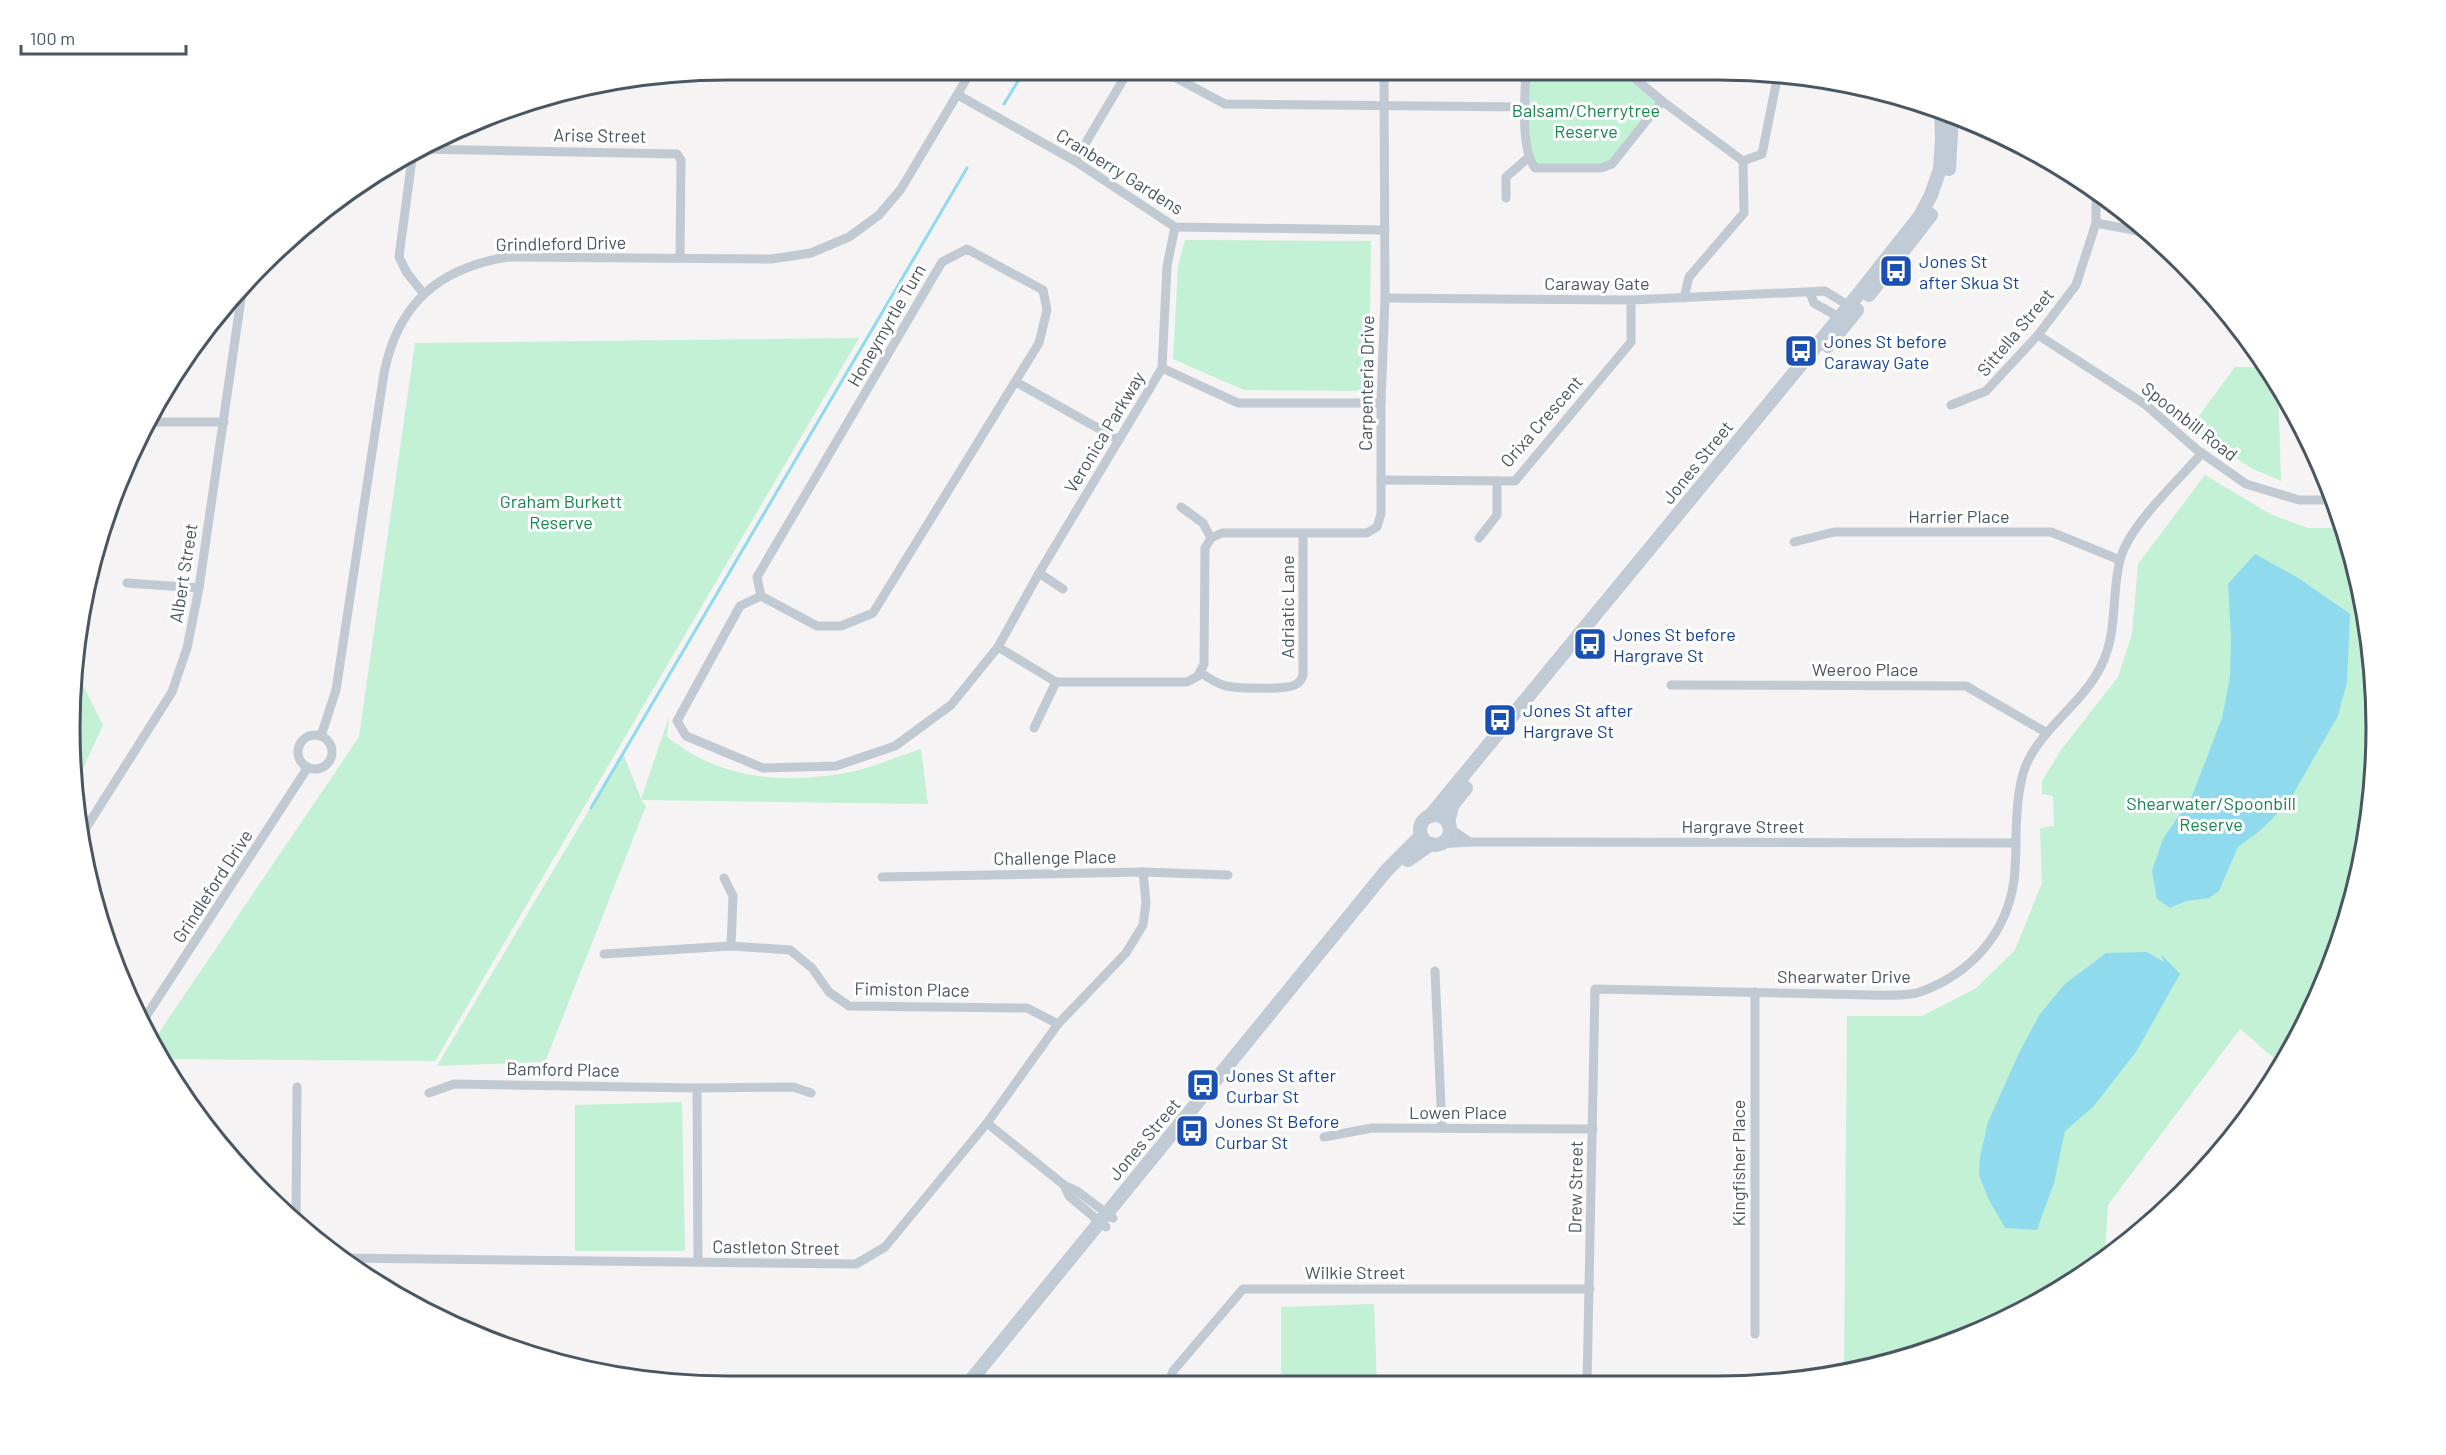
<svg xmlns="http://www.w3.org/2000/svg" width="2446" height="1455" viewBox="0 0 2446 1455" font-family="Barlow,sans-serif">
<style>
.green{fill:#c3f1d5}
.water{fill:#90daee}
.lines{fill:none;stroke-linecap:round;stroke-linejoin:round}
.stream{stroke:#90daee;stroke-width:3}
.street{stroke:#c1cad2;stroke-width:9}
.secondary{stroke:#c1cbd6;stroke-width:14}
.labels{text-anchor:middle;dominant-baseline:central;stroke-width:6;stroke-linejoin:round;paint-order:stroke}
.park-label{font-size:18px;fill:#17864f;stroke:#fff}
.street-label{font-size:18px;fill:#4a5661;stroke:#fff}
.transit-label{font-size:18px;fill:#164399;stroke:#fff;text-anchor:start}
.rim{fill:none;stroke:#4a5661;stroke-width:3}
</style>
<rect width="100%" height="100%" fill="#f5f3f3"/>
<!-- green -->
<g class="green">
<polygon points="1526,71 1626,71 1662,101 1612,164 1535,168 1528,158"/>
<polygon points="1185,240 1371,241 1369,391 1244,390 1173,359 1178,266"/>
<polygon points="859,338 435,1061 165,1059 154,1040 359,737 415,343"/>
<polygon points="2235,367 2269,367 2278,384 2281,481 2251,468 2190,428"/>
<polygon points="2205,475 2272,515 2309,528 2343,528 2364,599 2377,727 2364,856 2327,979 2281,1064 2240,1029 2108,1205 2105,1254 2048,1298 1930,1351 1858,1366 1844,1366 1847,1016 1922,1016 1975,989 2015,950 2042,883 2040,828 2054,826 2053,796 2042,794 2042,781 2061,750 2118,677 2132,634 2138,564"/>
<polygon points="74,653 77,673 103,725 73,790 70,770"/>
<path d="M669,717L667,737C677,744 687,752 698,757C745,782 800,782 851,772C874,767 898,756 921,749L928,804L641,800L646,806L545,1062L437,1066L623,753L641,799Z"/>
<polygon points="682,1102 685,1251 575,1251 575,1105"/>
<polygon points="1374,1304 1377,1385 1281,1385 1281,1307"/>
</g>
<!-- water -->
<g class="water">
<polygon points="2255,554 2300,579 2350,614 2347,682 2338,716 2288,803 2262,829 2238,847 2219,891 2209,898 2186,901 2170,908 2157,899 2152,871 2163,839 2192,796 2222,718 2230,677 2231,638 2228,584"/>
<polygon points="2147,952 2164,962 2161,954 2180,974 2136,1052 2093,1107 2065,1131 2054,1183 2037,1230 2005,1228 1989,1200 1979,1175 1980,1157 1988,1122 2020,1051 2040,1014 2065,984 2106,953"/>
</g>
<g class="lines">
<!-- stream -->
<g class="stream">
<polyline points="1004,104 1023,73"/>
<polyline points="591,808 967,168"/>
</g>
<!-- street -->
<g class="street">
<path d="M1526,71C1525,97 1520,147 1535,168H1601L1612,164L1662,101"/>
<polyline points="1626,71 1662,101 1743,161 1744,213 1689,277 1684,298"/>
<polyline points="1167,73 1225,104 1525,107"/>
<polyline points="958,95 1075,161 1175,227 1385,230"/>
<polyline points="417,149 677,154 681,160 680,258"/>
<polyline points="413,151 399,257 407,273 424,294"/>
<polyline points="1075,161 1127,73"/>
<polyline points="1743,161 1762,154 1778,74"/>
<polyline points="1506,198 1506,177 1528,158"/>
<polyline points="2096,223 2149,233"/>
<polygon points="967,249 1043,290 1047,310 1039,343 873,613 841,626 817,626 761,596 757,577 942,262"/>
<polyline points="1810,293 1814,303 1844,320"/>
<polyline points="1385,298 1631,300 1825,291 1854,309"/>
<polyline points="2038,335 2146,405 2196,449 2246,484 2299,500 2334,500"/>
<polyline points="2254,348 2255,354"/>
<polyline points="1162,368 1238,403 1381,403"/>
<polyline points="1016,382 1119,440"/>
<polyline points="1951,405 1986,391 2038,335 2076,285 2096,223 2096,190"/>
<polyline points="145,422 224,422"/>
<polyline points="1381,480 1515,481 1631,342 1631,300"/>
<polyline points="1181,507 1203,523 1211,538"/>
<polyline points="1479,538 1497,515 1497,481"/>
<polyline points="1794,542 1834,532 2051,532 2120,560"/>
<polyline points="1039,573 1063,589"/>
<polyline points="127,583 199,588"/>
<polyline points="761,596 740,606 677,721 686,736 763,768 836,766 895,746 951,705 998,647 1039,573 1162,368 1167,266 1175,227"/>
<polyline points="998,647 1056,682 1187,682 1198,676 1204,664 1205,548 1211,538 1222,533 1367,533 1377,527 1381,514 1381,403 1385,298 1384,72"/>
<path d="M1200,672C1208,678 1216,683 1226,686C1237,688 1290,691 1298,683C1301,681 1302,678 1303,675V534"/>
<polyline points="1671,685 1966,686 2047,733"/>
<polyline points="1034,728 1056,682"/>
<circle cx="315" cy="752" r="17"/>
<path d="M321,736L336,690L384,373C398,304 438,268 508,257L771,259L811,253L849,237L879,215L901,189L970,73"/>
<polyline points="1449,828 1470,842"/>
<polyline points="79,839 172,692 187,648 199,588 243,285"/>
<polyline points="1439,844 1470,842 2016,843"/>
<polyline points="882,877 1143,872 1228,875"/>
<polyline points="724,878 733,896 731,946"/>
<polyline points="604,954 731,946 790,950 812,968 829,992 849,1006 1027,1008 1058,1024"/>
<polyline points="1435,971 1442,1128"/>
<polyline points="143,1021 308,767"/>
<polyline points="697,1088 698,1262"/>
<polyline points="429,1093 454,1084 697,1088 793,1087 811,1093"/>
<polyline points="987,1123 1064,1185 1077,1191 1113,1218"/>
<polyline points="1324,1137 1372,1128 1593,1129"/>
<polyline points="1064,1185 1069,1196 1106,1227"/>
<polyline points="296,1225 297,1087"/>
<polyline points="340,1258 856,1264 885,1247 987,1123 1058,1024 1126,953 1143,925 1146,902 1143,872"/>
<polyline points="1755,1334 1755,992"/>
<polyline points="1168,1385 1173,1371 1243,1289 1590,1289"/>
<path d="M1587,1385L1595,989C1673,991 1750,992 1828,994C1849,994 1903,998 1920,992C1970,974 2007,934 2014,880C2016,864 2016,848 2016,832C2017,810 2018,785 2026,765C2043,726 2084,703 2102,664C2118,631 2111,595 2120,560C2129,525 2178,481 2202,453"/>
</g>
<!-- secondary -->
<g class="secondary">
<polyline points="1949,169 1952,115"/>
<polyline points="1869,295 1931,215"/>
<polyline points="1828,346 1857,310"/>
<circle cx="1435" cy="830" r="15"/>
<polyline points="1430,816 1849,306 1920,216 1931,195 1940,169 1942,139 1941,109"/>
<polyline points="1448,823 1452,806 1466,788"/>
<polyline points="1408,860 1431,844"/>
<polyline points="967,1385 1386,871 1421,836"/>
</g>
</g>
<!-- icons -->
<defs>
<symbol id="bus-square" viewBox="-11 -11 22 22"><rect x="-9" y="-9" width="18" height="18" rx="4" fill="#1a4fb4" stroke="#fff"/><path d="M-5-6H5V4H4V6H2V4H-2V6H-4V4H-5ZM-3.5-4V0h7V-4ZM-3.5 1.2v1.5H-2V1.2ZM2 1.2v1.5H3.5V1.2Z" fill="#fff"/></symbol>
</defs>
<g fill-rule="evenodd">
<use href="#bus-square" x="1877" y="252" width="38" height="38"/>
<use href="#bus-square" x="1782" y="332" width="38" height="38"/>
<use href="#bus-square" x="1571" y="625" width="38" height="38"/>
<use href="#bus-square" x="1481" y="701" width="38" height="38"/>
<use href="#bus-square" x="1184" y="1066" width="38" height="38"/>
<use href="#bus-square" x="1173" y="1112" width="38" height="38"/>
</g>
<g class="labels">
<!-- park labels -->
<g class="park-label">
<text x="1586" y="110">Balsam/Cherrytree<tspan x="1586" dy="21">Reserve</tspan></text>
<text x="561" y="501">Graham Burkett<tspan x="561" dy="21">Reserve</tspan></text>
<text x="2211" y="803">Shearwater/Spoonbill<tspan x="2211" dy="21">Reserve</tspan></text>
</g>
<!-- street labels -->
<g class="street-label">
<text transform="translate(600 135) rotate(1)">Arise Street</text>
<text transform="translate(1120 171) rotate(32)">Cranberry Gardens</text>
<text transform="translate(561 243) rotate(-1)">Grindleford Drive</text>
<text x="1597" y="283">Caraway Gate</text>
<text transform="translate(886 325) rotate(-60)">Honeymyrtle Turn</text>
<text transform="translate(2015 332) rotate(-50)">Sittella Street</text>
<text transform="translate(1366 383) rotate(-89)">Carpenteria Drive</text>
<text transform="translate(1541 421) rotate(-49)">Orixa Crescent</text>
<text transform="translate(2190 421) rotate(38)">Spoonbill Road</text>
<text transform="translate(1104 432) rotate(-59)">Veronica Parkway</text>
<text transform="translate(1697 462) rotate(-51)">Jones Street</text>
<text x="1959" y="516">Harrier Place</text>
<text transform="translate(183 573) rotate(-81)">Albert Street</text>
<text transform="translate(1287 607) rotate(-90)">Adriatic Lane</text>
<text x="1865" y="669">Weeroo Place</text>
<text x="1743" y="826">Hargrave Street</text>
<text transform="translate(1055 857) rotate(-1)">Challenge Place</text>
<text transform="translate(212 886) rotate(-57)">Grindleford Drive</text>
<text x="1844" y="976">Shearwater Drive</text>
<text transform="translate(912 989) rotate(1)">Fimiston Place</text>
<text transform="translate(563 1069) rotate(1)">Bamford Place</text>
<text x="1458" y="1112">Lowen Place</text>
<text transform="translate(1144 1139) rotate(-50)">Jones Street</text>
<text transform="translate(1738 1163) rotate(-90)">Kingfisher Place</text>
<text transform="translate(1575 1187) rotate(-89)">Drew Street</text>
<text transform="translate(776 1247) rotate(1)">Castleton Street</text>
<text x="1355" y="1272">Wilkie Street</text>
</g>
<!-- transit labels -->
<g class="transit-label">
<text x="1919" y="261">Jones St<tspan x="1919" dy="21">after Skua St</tspan></text>
<text x="1824" y="341">Jones St before<tspan x="1824" dy="21">Caraway Gate</tspan></text>
<text x="1613" y="634">Jones St before<tspan x="1613" dy="21">Hargrave St</tspan></text>
<text x="1523" y="710">Jones St after<tspan x="1523" dy="21">Hargrave St</tspan></text>
<text x="1226" y="1075">Jones St after<tspan x="1226" dy="21">Curbar St</tspan></text>
<text x="1215" y="1121">Jones St Before<tspan x="1215" dy="21">Curbar St</tspan></text>
</g>
</g>
<!-- crop -->
<path d="M0 0H2446V1455H0ZM728 80H1718A648 648 0 0 1 2366 728V728A648 648 0 0 1 1718 1376H728A648 648 0 0 1 80 728V728A648 648 0 0 1 728 80Z" fill="#fff" fill-rule="evenodd"/>
<path class="rim" d="M728 80H1718A648 648 0 0 1 2366 728V728A648 648 0 0 1 1718 1376H728A648 648 0 0 1 80 728V728A648 648 0 0 1 728 80Z"/>
<!-- scale -->
<path d="M21 45v9h165v-9" fill="none" stroke="#4a5661" stroke-width="3"/>
<text x="30" y="45" font-size="18" fill="#4a5661" stroke="#ffffff" stroke-width="4.5" paint-order="stroke">100 m</text>
</svg>
